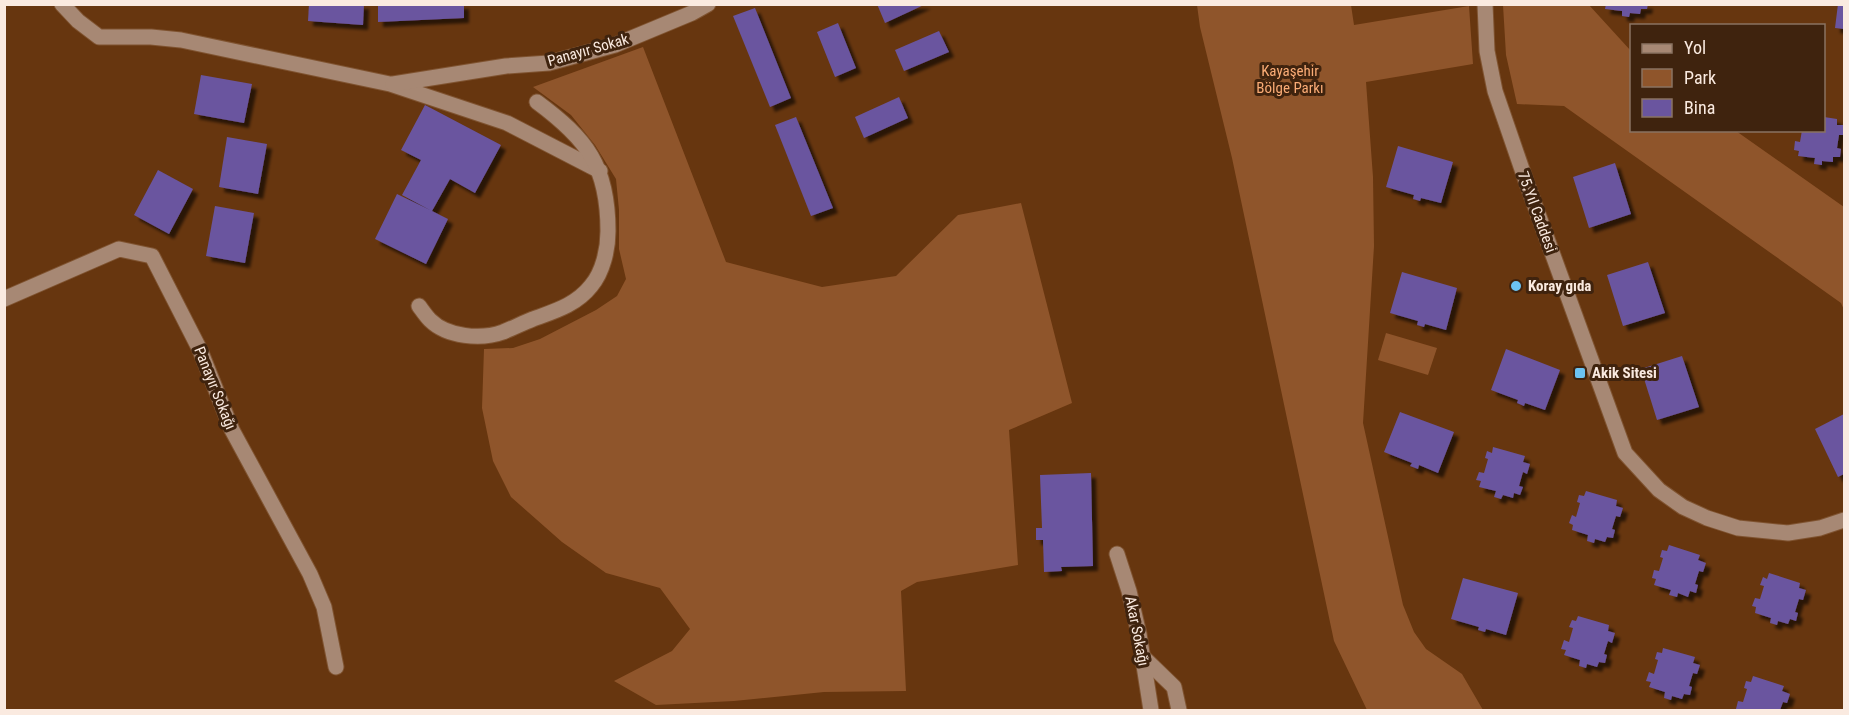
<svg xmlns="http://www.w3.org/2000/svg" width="1849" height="715" viewBox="0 0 1849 715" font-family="'Roboto Condensed',sans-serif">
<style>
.green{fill:#8f552b}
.building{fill:#6a559f;filter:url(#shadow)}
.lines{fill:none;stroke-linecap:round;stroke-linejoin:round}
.minor-casing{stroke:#7f5330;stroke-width:17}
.minor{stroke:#a78874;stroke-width:15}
.poi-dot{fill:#6cc3f2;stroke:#3f230e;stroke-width:2}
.labels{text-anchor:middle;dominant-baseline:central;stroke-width:6;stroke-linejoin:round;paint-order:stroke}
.street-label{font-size:15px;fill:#faeae0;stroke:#3f230e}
.park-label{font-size:15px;fill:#fbac76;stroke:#3f230e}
.poi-label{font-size:15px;font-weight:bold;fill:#faeae0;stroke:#3f230e;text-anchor:start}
</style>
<defs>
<filter id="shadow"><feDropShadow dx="5" dy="5" stdDeviation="1.5" flood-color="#0009"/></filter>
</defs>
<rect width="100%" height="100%" fill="#67360f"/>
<!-- green -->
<g class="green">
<polygon points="1197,5 1351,5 1354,25 1469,6 1473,64 1366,82 1373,177 1374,246 1363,423 1403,605 1414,632 1426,649 1462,674 1483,710 1367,710 1334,641 1232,158 1200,27"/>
<polygon points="1503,5 1589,5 1631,51 1632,130 1736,131 1844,207 1844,310 1841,303 1564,106 1517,104 1506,55"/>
<polygon points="643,47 726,262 822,287 896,276 958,215 1021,203 1072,403 1009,430 1018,565 917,582 901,591 906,691 824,692 734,701 656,705 614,681 672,651 690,629 660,588 606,573 562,542 511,497 493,461 482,408 484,349 513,348 540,339 596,310 617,296 626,279 619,249 619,210 616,179 595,145 571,115 533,87"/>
<polygon points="1386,333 1437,348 1428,375 1378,360"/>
</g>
<!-- building -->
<g class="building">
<polygon points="309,4 364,4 363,25 308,21"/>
<polygon points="378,4 464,4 464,18 378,22"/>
<polygon points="877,4 926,4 885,23"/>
<polygon points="1606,4 1648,4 1647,9 1641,9 1640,14 1630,13 1629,17 1622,16 1622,11 1605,9"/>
<polygon points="1838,4 1844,4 1844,29 1835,28"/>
<polygon points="755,8 791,98 770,107 733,16"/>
<polygon points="838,23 856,68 835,77 817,32"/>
<polygon points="939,31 949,52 904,71 895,50"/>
<polygon points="201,75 252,84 244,123 194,114"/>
<polygon points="899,97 908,118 864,138 855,117"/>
<polygon points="425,105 501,145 475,193 450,179 432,211 448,219 426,264 375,239 397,194 430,210 402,195 421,160 401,150"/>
<polygon points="796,117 833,208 811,216 775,125"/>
<polygon points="1824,117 1837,119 1837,125 1844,125 1843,135 1839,135 1837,148 1841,149 1840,157 1833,157 1833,162 1822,161 1822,165 1814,164 1815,158 1798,156 1799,151 1794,150 1795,141 1800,142 1802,130 1824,130"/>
<polygon points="227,137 267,144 258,194 219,187"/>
<polygon points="1398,146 1453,162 1441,203 1421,198 1420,201 1413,199 1414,195 1386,187"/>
<polygon points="1615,163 1631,214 1589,228 1573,177"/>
<polygon points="158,170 193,189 169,234 134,215"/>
<polygon points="215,206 254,213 245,263 206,256"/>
<polygon points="1648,262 1665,313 1623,326 1607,275"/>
<polygon points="1402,272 1457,288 1446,330 1425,324 1424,327 1417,325 1418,321 1390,313"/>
<polygon points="1506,349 1560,370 1545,410 1525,403 1524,406 1517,403 1518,400 1491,390"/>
<polygon points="1682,356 1699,407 1657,420 1641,369"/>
<polygon points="1400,412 1454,432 1438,473 1419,465 1418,469 1410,466 1412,463 1384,452"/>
<polygon points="1844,414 1844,474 1838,477 1815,429"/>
<polygon points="1493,447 1525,456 1523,462 1530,464 1527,474 1523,472 1519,486 1523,487 1520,495 1514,493 1513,498 1503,495 1501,499 1494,497 1496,491 1479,487 1481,481 1476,480 1479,472 1484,473 1488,459 1485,458 1487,451 1492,453"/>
<polygon points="1091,473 1093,566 1061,567 1062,571 1044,572 1043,540 1036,540 1036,528 1042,528 1040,475"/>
<polygon points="1586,491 1617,500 1616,506 1623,508 1620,517 1616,516 1612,529 1615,530 1613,538 1607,537 1605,542 1595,539 1594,543 1587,541 1588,535 1572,530 1573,525 1569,523 1572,515 1576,517 1580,503 1577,502 1579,495 1584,496"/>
<polygon points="1669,545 1700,555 1698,560 1706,563 1703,572 1699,571 1695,584 1698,585 1696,593 1690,591 1688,597 1678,593 1677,597 1669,595 1671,590 1654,585 1656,579 1652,578 1654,570 1659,571 1663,558 1660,557 1662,550 1667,551"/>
<polygon points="1769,573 1800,583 1799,588 1806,590 1803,600 1799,599 1795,612 1798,613 1796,621 1790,619 1788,624 1778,621 1777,625 1770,623 1771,618 1755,613 1756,607 1752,606 1755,598 1760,599 1764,586 1760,585 1763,577 1767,579"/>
<polygon points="1463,578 1518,593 1506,635 1486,629 1485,632 1478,630 1479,627 1451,619"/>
<polygon points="1578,616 1609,625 1608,631 1615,633 1612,643 1608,641 1604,654 1607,655 1605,663 1599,662 1597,667 1587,664 1586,668 1579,666 1580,660 1564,655 1566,650 1561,649 1564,640 1569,642 1573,628 1569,627 1572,620 1576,621"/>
<polygon points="1663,648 1695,657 1693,663 1700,665 1697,674 1693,673 1689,686 1692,687 1690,695 1684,694 1682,699 1672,696 1671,700 1664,698 1665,692 1649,687 1651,682 1646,681 1649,672 1654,674 1658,660 1655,659 1657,652 1662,653"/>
<polygon points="1753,676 1784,686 1782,691 1790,694 1787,703 1783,702 1780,710 1736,709 1738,701 1743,702 1747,689 1744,688 1746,681 1751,682"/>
</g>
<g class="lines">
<defs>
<g id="minor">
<polyline points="62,4 78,21 99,37 151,37 181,40 390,84 507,123 600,171"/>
<polyline points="1485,4 1487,51 1495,91 1526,181 1625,453 1659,490 1683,507 1707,518 1738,528 1788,533 1820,528 1844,520"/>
<polyline points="393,84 506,66 549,63 615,45 692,13 708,4"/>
<polyline points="4,299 119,249 152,256 200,350 232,430 310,574 324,607 336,667"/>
<path d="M419,306C422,310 426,316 430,320C447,337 481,340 503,332C513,328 523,323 533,319C555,311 576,305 591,286C603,272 608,249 608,231C608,166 587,139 537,102"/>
<polyline points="1117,554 1129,591 1139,634 1151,710"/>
<polyline points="1143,657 1174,687 1179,710"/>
</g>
</defs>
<!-- minor casing -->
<use href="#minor" class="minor-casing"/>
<!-- minor -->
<use href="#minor" class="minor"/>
</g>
<!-- markers -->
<g class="poi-dot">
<circle cx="1516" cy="286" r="6"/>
<rect x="1574" y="367" width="12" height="12" rx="3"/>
</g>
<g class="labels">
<!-- street labels -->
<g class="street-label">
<text transform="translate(588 50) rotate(-16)">Panayır Sokak</text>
<text transform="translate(1537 212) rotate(70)">75.Yıl Caddesi</text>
<text transform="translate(215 388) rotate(68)">Panayır Sokağı</text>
<text transform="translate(1137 631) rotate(79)">Akar Sokağı</text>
</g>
<!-- park labels -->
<g class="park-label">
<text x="1290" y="71">Kayaşehir<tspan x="1290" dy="17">Bölge Parkı</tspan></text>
</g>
<!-- poi labels -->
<g class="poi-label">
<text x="1528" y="286">Koray gıda</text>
<text x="1592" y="373">Akik Sitesi</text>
</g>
</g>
<!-- border -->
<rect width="1849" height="715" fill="none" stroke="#faeae0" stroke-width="12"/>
<!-- legend -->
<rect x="1630" y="24" width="195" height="108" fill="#3f230e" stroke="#8a7362" stroke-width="1.5"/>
<rect x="1642" y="44" width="30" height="9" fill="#a78874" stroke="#8a7362" stroke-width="1.5"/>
<text x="1684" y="54" font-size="18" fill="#faeae0">Yol</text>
<rect x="1642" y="69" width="30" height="18" fill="#8f552b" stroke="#8a7362" stroke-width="1.5"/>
<text x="1684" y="84" font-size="18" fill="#faeae0">Park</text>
<rect x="1642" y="99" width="30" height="18" fill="#6a559f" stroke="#8a7362" stroke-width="1.5"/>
<text x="1684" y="114" font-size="18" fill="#faeae0">Bina</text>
</svg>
